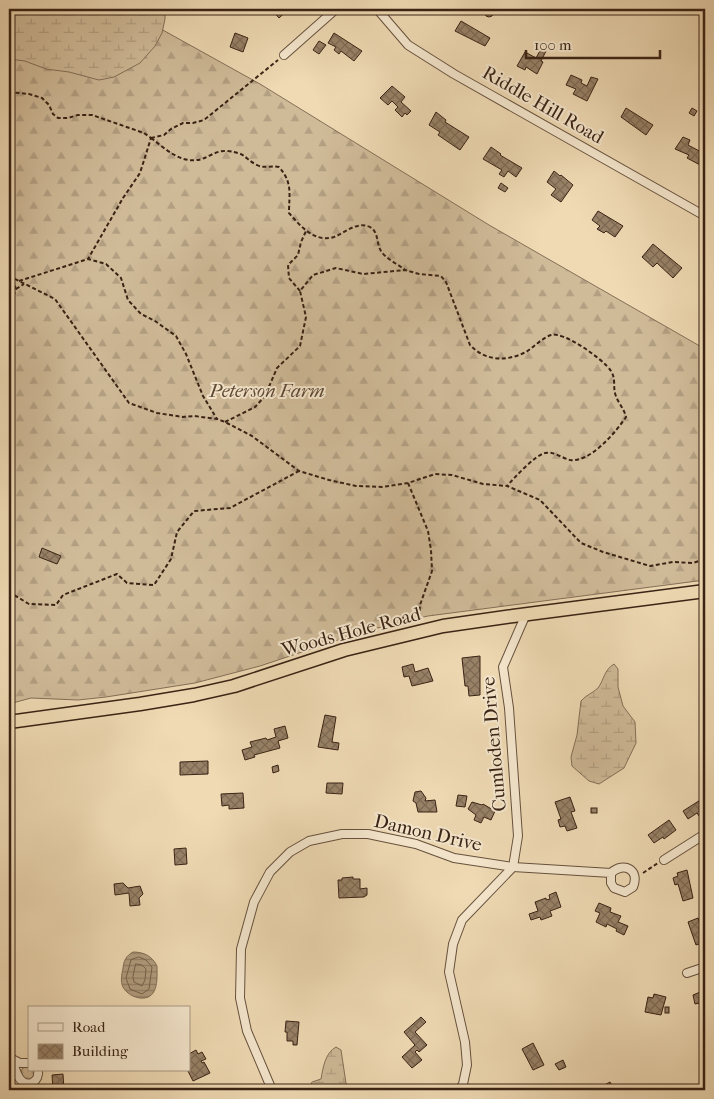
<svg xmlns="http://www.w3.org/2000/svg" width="714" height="1099" viewBox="0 0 714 1099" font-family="'IM FELL French Canon',serif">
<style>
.forest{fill:url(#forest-firs);stroke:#846f57}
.wetland{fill:url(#wetland-marsh);stroke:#846f57}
.park{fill:url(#park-dots);stroke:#846f57}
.water{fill:url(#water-rules);stroke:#816c54}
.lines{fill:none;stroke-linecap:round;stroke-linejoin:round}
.shore{stroke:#75604a;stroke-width:1}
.building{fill:url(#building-cross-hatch);stroke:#392315}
.minor-casing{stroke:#66513d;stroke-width:10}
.trunk-casing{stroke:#392315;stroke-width:15}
.path{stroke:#392315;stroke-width:2;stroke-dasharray:4 2.5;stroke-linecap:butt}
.minor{stroke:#f5e7ce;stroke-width:8}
.trunk{stroke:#efdab4;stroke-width:12}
.labels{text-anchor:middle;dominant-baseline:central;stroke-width:4;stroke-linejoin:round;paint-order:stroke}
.street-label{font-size:19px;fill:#392315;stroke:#f5e7ce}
.park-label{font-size:19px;font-style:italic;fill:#5f4936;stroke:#f5e7ce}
</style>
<defs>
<pattern id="forest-firs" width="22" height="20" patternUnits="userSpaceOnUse" patternTransform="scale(1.25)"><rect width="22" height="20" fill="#d0bb99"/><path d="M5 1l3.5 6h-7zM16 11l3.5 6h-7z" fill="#b3a083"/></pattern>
<pattern id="wetland-marsh" width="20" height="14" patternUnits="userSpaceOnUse" patternTransform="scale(1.25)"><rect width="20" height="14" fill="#d0bb99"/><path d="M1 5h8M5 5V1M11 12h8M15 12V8" fill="none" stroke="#b3a083"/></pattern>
<pattern id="park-dots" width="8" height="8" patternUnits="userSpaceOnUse" patternTransform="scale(1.25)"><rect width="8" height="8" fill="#d0bb99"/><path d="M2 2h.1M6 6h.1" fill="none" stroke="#b3a083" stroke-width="1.8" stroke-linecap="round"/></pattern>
<pattern id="water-rules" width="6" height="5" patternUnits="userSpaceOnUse" patternTransform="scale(1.25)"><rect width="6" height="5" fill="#b19c7e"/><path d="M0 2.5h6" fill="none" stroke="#917f66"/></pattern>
<pattern id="building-cross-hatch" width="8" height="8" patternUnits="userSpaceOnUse" patternTransform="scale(1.25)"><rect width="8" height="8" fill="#988268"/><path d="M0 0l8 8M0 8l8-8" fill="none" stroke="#7d6a54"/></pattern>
</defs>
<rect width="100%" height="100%" fill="#efdab4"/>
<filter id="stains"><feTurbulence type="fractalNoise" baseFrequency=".004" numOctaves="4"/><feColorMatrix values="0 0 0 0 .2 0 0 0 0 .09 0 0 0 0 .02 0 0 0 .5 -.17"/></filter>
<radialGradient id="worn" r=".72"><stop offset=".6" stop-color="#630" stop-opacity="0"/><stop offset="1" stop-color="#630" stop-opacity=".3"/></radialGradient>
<!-- forest -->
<polygon class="forest" points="9,9 125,9 260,84 489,225 705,349 705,580 428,616 365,631 260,666 195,683 106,697 78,700 31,698 9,704"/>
<!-- wetland -->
<g class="wetland">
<polygon points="9,9 165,9 165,19 162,33 155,46 140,63 114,77 99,80 69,72 46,69 25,61 9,59"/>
<path d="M614,664L618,669V687L623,706L635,722L636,743L624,768L599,784L589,781L572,766L571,757L577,735L581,701C586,695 593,693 598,688C604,680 604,670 614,664Z"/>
<path d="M336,1047L341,1050L347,1090H308L312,1082L321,1079C323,1068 325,1053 336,1047Z"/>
</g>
<!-- park -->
<polygon class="park" points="26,1066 29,1066 29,1070 36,1071 32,1080 24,1080 21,1073 22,1069"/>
<!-- water -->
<path class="water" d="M133,952C144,952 152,956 157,966C157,974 158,986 153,993C146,1003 128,997 123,987C120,981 122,974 123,968C124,960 126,956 133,952Z"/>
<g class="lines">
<!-- shore -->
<g class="shore">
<polygon points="139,957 146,960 152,967 149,989 142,994 130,989 126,978 131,960"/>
<polygon points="136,964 142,965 146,969 145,980 142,986 134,982 133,977"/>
</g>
</g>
<!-- building -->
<g class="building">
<polygon points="220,9 228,9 229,10 223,14"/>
<polygon points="274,9 289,9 279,18 272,10"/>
<circle cx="489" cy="13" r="4"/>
<polygon points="461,21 490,38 485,46 455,31"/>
<polygon points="235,33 248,38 243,52 230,47"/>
<polygon points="334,33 362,51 354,61 341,51 339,54 334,50 336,47 328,43"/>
<polygon points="319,41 326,45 319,54 313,50"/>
<polygon points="541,49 546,51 541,61 543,62 537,74 526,67 525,70 517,66 525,52 536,58"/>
<polygon points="571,75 582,80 581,83 587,86 591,77 598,79 587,101 573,94 576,89 566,85"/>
<polygon points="392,86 405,97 401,102 411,111 407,115 405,113 402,117 395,110 398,107 392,101 388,105 380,98"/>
<polygon points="626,108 653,125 646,135 621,117"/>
<polygon points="692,108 697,111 694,116 689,113"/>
<polygon points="436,112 446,120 445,122 469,137 460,150 438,135 440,132 429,125"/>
<polygon points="683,137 690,140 688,145 705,154 705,161 702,166 687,158 689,155 675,149"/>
<polygon points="491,147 501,154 500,155 522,168 516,177 508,171 504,177 499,174 502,170 483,159"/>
<polygon points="554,171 560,176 561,175 573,185 561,202 551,195 556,189 547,182"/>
<polygon points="501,183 508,188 505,192 498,188"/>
<polygon points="598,211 623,226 615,237 606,231 604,233 597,229 600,226 592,220"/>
<polygon points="653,244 682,268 673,278 657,263 653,267 642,257"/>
<polygon points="42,548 61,556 57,564 39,557"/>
<polygon points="480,656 480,695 469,696 468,686 465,686 462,658"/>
<polygon points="413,664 415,672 428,668 433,681 412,686 409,676 404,677 402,667"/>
<polygon points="325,715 336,717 332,742 339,743 338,750 318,747"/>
<polygon points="285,726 288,738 278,741 280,748 254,755 255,757 245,760 242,750 252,747 250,742 266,738 267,740 276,737 274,729"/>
<polygon points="208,761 208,774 180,775 180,762"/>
<polygon points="278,765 279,771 273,773 272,767"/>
<polygon points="327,783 343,783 342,794 326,793"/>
<polygon points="421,791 426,798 425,801 435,800 437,812 418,812 416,803 413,801 415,792"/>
<polygon points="243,793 244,808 229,809 229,805 222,806 221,794"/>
<polygon points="458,795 467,796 465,807 456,806"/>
<polygon points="570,797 575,811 571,812 577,828 567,831 565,826 560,827 558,820 561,819 555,802"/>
<polygon points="705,797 705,812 699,816 697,813 688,819 683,811"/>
<polygon points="472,802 482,805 483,804 495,811 491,820 484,817 481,823 474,820 476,815 468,809"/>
<rect x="591" y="808" width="6" height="5"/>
<polygon points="669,820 676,830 664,839 663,837 654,843 648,835"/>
<polygon points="186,848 187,864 175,865 174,849"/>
<polygon points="687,870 693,898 683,901 678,884 675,885 673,878 678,876 677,873"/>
<polygon points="353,877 353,879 360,879 360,889 367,888 367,895 364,897 339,898 338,880 342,880 342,878"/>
<polygon points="123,883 128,888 140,886 143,894 139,898 140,905 130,906 129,893 115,895 114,884"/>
<polygon points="556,892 561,907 550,911 552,916 541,920 540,917 531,920 529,914 538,911 535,902 546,898 546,900 550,899 549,895"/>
<polygon points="599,903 611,908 610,912 621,916 618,922 628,926 624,935 616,931 617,929 607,924 606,927 596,922 600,913 595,911"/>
<polygon points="698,918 701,927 703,927 705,933 705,942 696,945 688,922"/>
<polygon points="705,990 705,1002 695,1004 693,995"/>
<polygon points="654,994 666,997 661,1015 645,1012 648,997 653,998"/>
<rect x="665" y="1007" width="4" height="6"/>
<polygon points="421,1017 426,1022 415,1032 427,1045 419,1052 417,1050 415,1052 422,1060 412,1068 402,1057 415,1045 404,1032"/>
<polygon points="286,1021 299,1022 297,1045 293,1045 293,1041 287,1041 287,1032 285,1032"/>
<polygon points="533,1043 544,1065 533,1070 522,1049"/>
<polygon points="196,1050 198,1054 202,1052 206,1059 201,1061 202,1063 204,1062 210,1073 193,1081 188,1071 189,1070 189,1054"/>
<polygon points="563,1060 566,1067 559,1070 555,1064"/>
<polygon points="63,1074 64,1090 53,1090 52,1075"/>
<polygon points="610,1082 615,1090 602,1090 601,1087"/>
</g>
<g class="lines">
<defs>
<g id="minor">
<polyline points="377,9 408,45 454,74 705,216"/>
<polyline points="284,55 336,9"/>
<polyline points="664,860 705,834"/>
<polyline points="687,973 705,967"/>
<path d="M29,1063H20L12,1059C14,1065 16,1074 20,1079C28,1089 40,1081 38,1070"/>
<path d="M272,1090L247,1031L240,998L241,949L254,902L270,872L290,852L309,841L342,834H368L416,844L454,858L513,867L611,873C624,861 640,870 633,887L625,892L614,888L611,883V873"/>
<polyline points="459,1090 463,1084 467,1065 465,1042 449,972 453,944 462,920 513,867 518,836 509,708 503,667 526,614"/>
<polyline points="703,1090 705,1089"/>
</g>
<polyline id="trunk" points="9,722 140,704 194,695 234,686 344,650 443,626 513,616 705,591"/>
</defs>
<!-- minor casing -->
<use href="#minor" class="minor-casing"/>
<!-- trunk casing -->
<use href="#trunk" class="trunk-casing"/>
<!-- path -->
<g class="path">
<polyline points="9,92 29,94 42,98 49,105 53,114 58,118 68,118 78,115 92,115 144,133 151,138 140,173 123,198 88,259"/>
<path d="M151,138C166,149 181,165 202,159C210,156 218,150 227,151C247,153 243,158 257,165C264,169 271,165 279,167C293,183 289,194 289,213C300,226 315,243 334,237C345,233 356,221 370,227C379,232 376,243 381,251C386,259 398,264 405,270"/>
<polyline points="151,138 164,135 171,129 183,123 193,123 204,120 278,60"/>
<polyline points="9,276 55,299 129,403 157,413 183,417 194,416 217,419 225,422 252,436 299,471 329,480 356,486 382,487 408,483 435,474 452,475 483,484 507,486 540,500 581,543 603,552 650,566 673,562 693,563 705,559"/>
<polyline points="19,281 88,259 106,264 121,278 128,300 141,314 155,321 176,336 186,354 203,396 217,419"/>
<polyline points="16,289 24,284"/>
<polyline points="300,291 289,278 288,265 298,255 301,242 306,231"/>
<polyline points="9,308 16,289 12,278"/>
<path d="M225,422L255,407L265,396L277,368L300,346L306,317L300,291L313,275L336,268L363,274L405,270L419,274L441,276L446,282L470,345C485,361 506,362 526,352C534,347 542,338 551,335C564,331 604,360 611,371C616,379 613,385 615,393C617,402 624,408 626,417C616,432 590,463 570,460C562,458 553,451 545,453C534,456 515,477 507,486"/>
<polyline points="408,483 428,531 431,550 432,571 420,605 419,621"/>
<polyline points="9,592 29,604 56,605 63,595 117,574 127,583 154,585 171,559 177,532 194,511 230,508 299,471"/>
<polyline points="643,873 658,863"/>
</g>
<!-- minor -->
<use href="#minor" class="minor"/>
<!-- trunk -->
<use href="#trunk" class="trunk"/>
</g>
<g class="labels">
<!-- street labels -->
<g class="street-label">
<text transform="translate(543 105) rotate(30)">Riddle Hill Road</text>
<text transform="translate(351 632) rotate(-15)">Woods Hole Road</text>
<text transform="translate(494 744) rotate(-95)">Cumloden Drive</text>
<text transform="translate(428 833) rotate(13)">Damon Drive</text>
</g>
<!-- park labels -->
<g class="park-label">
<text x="267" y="391">Peterson Farm</text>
</g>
</g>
<!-- margin -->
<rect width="714" height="1099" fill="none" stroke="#efdab4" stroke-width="30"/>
<rect x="10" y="10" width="694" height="1079" fill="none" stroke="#392315" stroke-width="2.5"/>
<rect x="15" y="15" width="684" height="1069" fill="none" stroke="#392315"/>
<!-- legend -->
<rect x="28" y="1006" width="162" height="65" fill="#f5e7ce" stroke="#aa9984"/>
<rect x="38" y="1023" width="25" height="8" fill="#f5e7ce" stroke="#aa9984"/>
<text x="72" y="1032" font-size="15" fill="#392315">Road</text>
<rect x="38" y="1044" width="25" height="15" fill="url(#building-cross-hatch)" stroke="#aa9984"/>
<text x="72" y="1056" font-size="15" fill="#392315">Building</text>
<!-- scale -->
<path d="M526 50v8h134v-8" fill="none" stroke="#392315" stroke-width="2.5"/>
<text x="534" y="50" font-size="15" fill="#392315" stroke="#f5e7ce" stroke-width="4" paint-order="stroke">100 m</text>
<rect width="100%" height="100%" filter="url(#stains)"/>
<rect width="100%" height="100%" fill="url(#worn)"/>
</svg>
